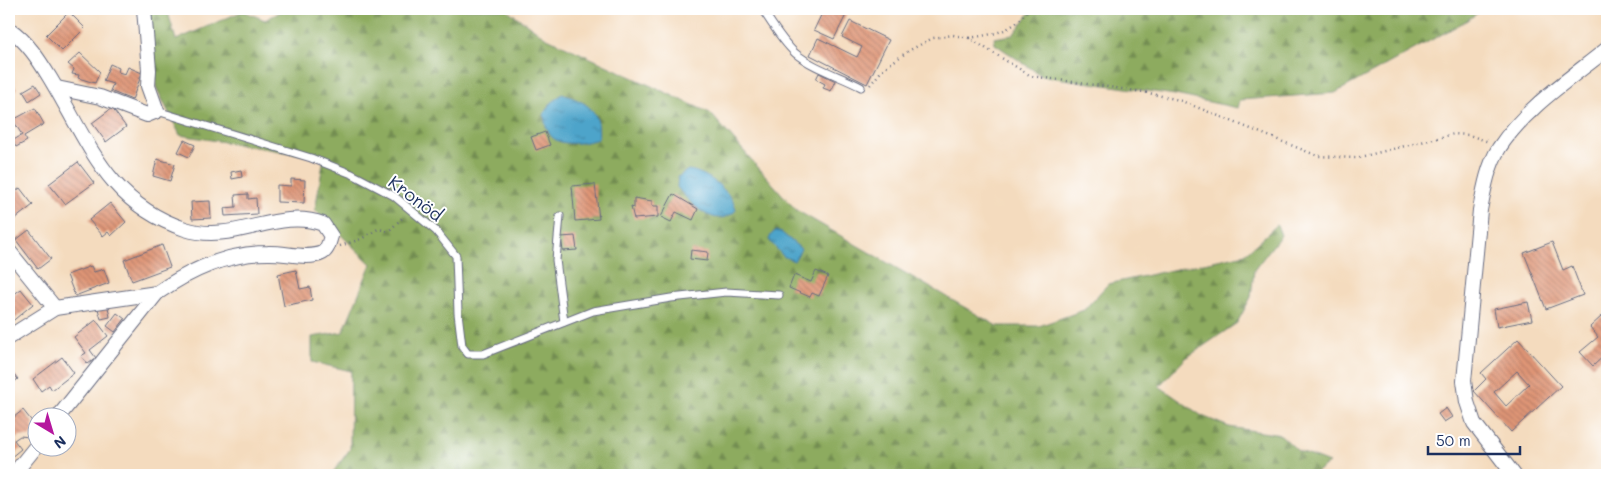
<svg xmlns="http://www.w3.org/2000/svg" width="1616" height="484" viewBox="0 0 1616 484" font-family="Mali,sans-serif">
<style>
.forest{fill:url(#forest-firs);stroke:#546d5e}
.water{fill:url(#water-ripples);stroke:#346a94}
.building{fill:url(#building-back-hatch);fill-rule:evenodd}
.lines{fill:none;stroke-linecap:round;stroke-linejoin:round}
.service-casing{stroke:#676b80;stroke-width:9}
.minor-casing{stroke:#676b80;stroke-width:16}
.path{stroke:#676b80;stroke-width:2.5;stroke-dasharray:1 4;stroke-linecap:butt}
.service{stroke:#fff;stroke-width:7}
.minor{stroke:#fff;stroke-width:14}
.labels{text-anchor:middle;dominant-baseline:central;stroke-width:4;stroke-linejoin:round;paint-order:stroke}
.street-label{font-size:18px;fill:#1b2f5e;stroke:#fff}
</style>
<defs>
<pattern id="forest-firs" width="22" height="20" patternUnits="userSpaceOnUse" patternTransform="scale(1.25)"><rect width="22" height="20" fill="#8dab5e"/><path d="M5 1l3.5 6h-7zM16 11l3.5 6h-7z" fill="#728c51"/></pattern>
<pattern id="water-ripples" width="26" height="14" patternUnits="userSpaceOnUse" patternTransform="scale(1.25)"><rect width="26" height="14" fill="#4ea4ca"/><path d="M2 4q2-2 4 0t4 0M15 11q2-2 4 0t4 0" fill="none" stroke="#4086a7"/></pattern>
<pattern id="building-back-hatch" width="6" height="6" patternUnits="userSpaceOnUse" patternTransform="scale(1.25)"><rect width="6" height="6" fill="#df9576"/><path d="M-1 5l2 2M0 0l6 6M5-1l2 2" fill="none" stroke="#b47a64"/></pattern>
</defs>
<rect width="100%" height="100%" fill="#fff"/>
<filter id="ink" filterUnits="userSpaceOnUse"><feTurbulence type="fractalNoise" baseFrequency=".02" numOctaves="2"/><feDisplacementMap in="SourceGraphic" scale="10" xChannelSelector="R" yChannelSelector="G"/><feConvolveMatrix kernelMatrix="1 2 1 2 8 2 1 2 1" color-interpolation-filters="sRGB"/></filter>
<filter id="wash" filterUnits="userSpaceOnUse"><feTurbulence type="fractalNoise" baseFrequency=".0096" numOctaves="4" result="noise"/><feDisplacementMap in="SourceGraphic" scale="20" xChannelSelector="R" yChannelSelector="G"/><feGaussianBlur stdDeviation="1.12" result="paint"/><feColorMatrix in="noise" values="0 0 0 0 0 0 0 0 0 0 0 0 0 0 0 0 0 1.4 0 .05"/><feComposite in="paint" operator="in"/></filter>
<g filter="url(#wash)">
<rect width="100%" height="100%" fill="#f4dbbe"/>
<!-- forest -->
<g class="forest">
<polygon points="149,9 167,9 176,40 243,11 265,20 286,9 506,9 545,37 710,113 796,210 997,326 1039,326 1084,310 1108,284 1245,254 1277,225 1281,235 1254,270 1251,297 1237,323 1186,358 1159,386 1202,416 1229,427 1281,435 1298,451 1329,463 1312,475 331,475 350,449 351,371 312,362 312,337 343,332 371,264 315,210 324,158 180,135 156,87"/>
<polygon points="1033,9 1484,9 1464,22 1335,93 1240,100 1238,108 1175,95 1042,76 995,44 994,38 1013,35"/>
</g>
<!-- water -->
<g class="water">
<path d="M562,94C587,102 602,111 598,139C586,143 562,147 552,137C546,131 545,122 544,114L549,105Z"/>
<path d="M688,170C707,172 732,192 736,210C716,232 690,203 677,187L678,177Z"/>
<polygon points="775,231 782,233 801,249 794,261 783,256 769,240 771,235"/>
</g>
<g id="blocks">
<!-- building -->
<g class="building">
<polygon points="824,9 849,9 834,39 814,30"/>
<polygon points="69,12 85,28 62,51 46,35"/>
<polygon points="850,21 889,40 867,84 810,55 818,38 857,57 862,47 842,37"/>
<polygon points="80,53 100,72 95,83 78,78 79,75 72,74 74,69 68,64"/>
<polygon points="110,64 119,68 118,72 125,74 128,67 142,73 132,100 110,91 113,84 103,81"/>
<polygon points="819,73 836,81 831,91 823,88 825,84 816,79"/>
<polygon points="9,76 17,89 9,95"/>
<polygon points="35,84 41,93 29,101 23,91"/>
<polygon points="35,108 44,124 24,136 27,141 16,147 12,141 22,135 13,120"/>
<polygon points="112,108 126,127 106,142 92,123"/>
<polygon points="545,132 550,145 536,150 531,137"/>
<polygon points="184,140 195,145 189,157 178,152"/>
<polygon points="157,159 175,164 170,181 153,176"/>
<polygon points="78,162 94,183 65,204 49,184"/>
<polygon points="241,170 242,177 232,179 231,172"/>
<polygon points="291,179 305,180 304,203 277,202 277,185 291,186"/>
<polygon points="595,184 599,219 575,221 572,186"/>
<polygon points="20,188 33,205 11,222 9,219 9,197"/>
<polygon points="248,194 248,199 256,198 257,214 225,216 224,208 236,207 235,195"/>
<polygon points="673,194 698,209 693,220 676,212 671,222 661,217"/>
<polygon points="634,198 652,201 652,206 658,206 658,217 634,219 631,207 634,208"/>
<polygon points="210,201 211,218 192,219 191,202"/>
<polygon points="110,203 126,222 111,236 108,232 103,236 89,220"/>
<polygon points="29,230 51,259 38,269 16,240"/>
<polygon points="575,236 577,250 563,251 561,237"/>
<polygon points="1552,242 1563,270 1572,266 1583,295 1546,309 1524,253"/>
<polygon points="162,245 170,267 132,281 124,260"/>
<polygon points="691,250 708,252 707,261 690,259"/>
<polygon points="91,266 94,272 104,269 109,283 75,296 67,275"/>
<polygon points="296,270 300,289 310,287 312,300 284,306 278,274"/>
<polygon points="816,271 828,276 819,296 812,293 810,297 789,288 794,275 811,282"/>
<polygon points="21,289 33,304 9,324 9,298"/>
<polygon points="1528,302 1532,320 1497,327 1494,309"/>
<polygon points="108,307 110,317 101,319 98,309"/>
<polygon points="117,313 125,319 115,332 107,326"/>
<polygon points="1602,316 1607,322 1607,353 1593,366 1580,352 1598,337 1590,327"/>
<polygon points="96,320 108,336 90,350 96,358 88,364 81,356 86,353 74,337"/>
<path d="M1518,339L1561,386L1511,432L1474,391L1486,379L1481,373ZM1517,371L1529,384L1506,406L1494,392Z"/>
<polygon points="62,357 74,373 52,390 49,385 41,391 33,379"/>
<polygon points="9,368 18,379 9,386"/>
<polygon points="1446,408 1452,417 1444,422 1438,414"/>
<polygon points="23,410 34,424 32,426 36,431 29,437 20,436 14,440 21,449 10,458 9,411 14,417"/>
</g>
</g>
</g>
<g filter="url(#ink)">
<use href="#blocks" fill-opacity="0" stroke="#676b80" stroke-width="1"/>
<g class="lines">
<defs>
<g id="service">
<path d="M762,9C772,24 782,41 795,53C813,68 840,76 861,87"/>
<polyline points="157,111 311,158 352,174 394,196 436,231 456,256 458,313 462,346 468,354 483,354 593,311 671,298 726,292 779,295"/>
<polyline points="560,216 556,260 564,322"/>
</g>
<g id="minor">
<path d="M9,29C27,41 39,60 50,78C88,141 108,204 185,229C234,245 277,207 323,224L331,236C329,242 328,250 322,253C308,260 284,252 268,253C227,253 190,270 157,293L59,416"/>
<polyline points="57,88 100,97 147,115 157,111 148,86 149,70 144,9"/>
<polyline points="9,251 55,308"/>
<polyline points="9,337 55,308 157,293"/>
<polyline points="13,475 38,444"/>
<path d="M1514,475L1474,423L1467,402L1464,381L1480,210C1484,189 1488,166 1499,148C1526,107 1570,79 1607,49"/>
</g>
</defs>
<!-- service casing -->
<use href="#service" class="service-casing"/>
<!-- minor casing -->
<use href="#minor" class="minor-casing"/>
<!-- path -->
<g class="path">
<path d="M969,38C994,34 1014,32 1028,9"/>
<polyline points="870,85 884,68 910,50 933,38 953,35 969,38 1031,76 1144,92 1179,100 1318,156 1356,158 1454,134 1469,135 1489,142"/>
<polyline points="340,246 361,239 378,229 389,231 404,216"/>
</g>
<!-- service -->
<use href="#service" class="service"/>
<!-- minor -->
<use href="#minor" class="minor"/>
</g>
</g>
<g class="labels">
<!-- street labels -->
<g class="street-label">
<text transform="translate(416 198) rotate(37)">Kronöd</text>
</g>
</g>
<!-- margin -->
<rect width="1616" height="484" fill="none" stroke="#fff" stroke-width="30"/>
<!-- north arrow -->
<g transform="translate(52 432) rotate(142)"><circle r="24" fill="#ffffff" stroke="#a4acbf"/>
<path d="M0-4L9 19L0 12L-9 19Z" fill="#b5179e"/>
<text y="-8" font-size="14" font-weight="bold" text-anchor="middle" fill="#1b2f5e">N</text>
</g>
<!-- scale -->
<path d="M1428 446v8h92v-8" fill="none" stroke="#1b2f5e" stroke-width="2.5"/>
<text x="1436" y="446" font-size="15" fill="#1b2f5e" stroke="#ffffff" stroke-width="4" paint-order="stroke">50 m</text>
</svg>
